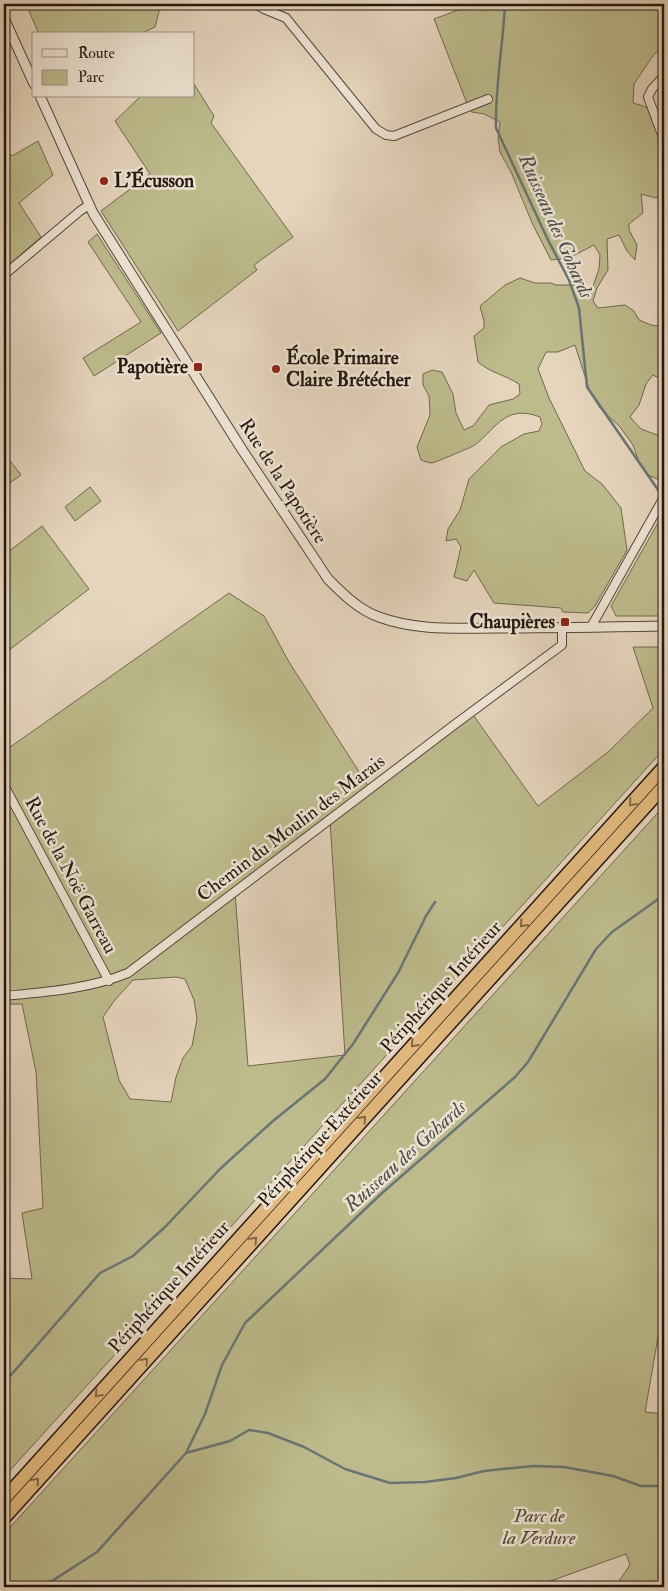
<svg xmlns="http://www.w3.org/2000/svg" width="668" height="1591" viewBox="0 0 668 1591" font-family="'IM FELL Double Pica',serif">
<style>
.green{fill:#bdbb8c;stroke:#70694e;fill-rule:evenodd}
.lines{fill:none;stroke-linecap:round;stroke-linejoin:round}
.stream{stroke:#697676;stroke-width:2.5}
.minor-casing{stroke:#53463a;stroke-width:10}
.tertiary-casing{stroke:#53463a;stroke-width:11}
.trunk-casing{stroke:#22170f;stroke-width:15}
.minor{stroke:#eee4d4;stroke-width:8}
.tertiary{stroke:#eee4d4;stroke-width:9}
.trunk{stroke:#e2ba7e;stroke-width:12}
.oneway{stroke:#826846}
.poi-dot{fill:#8f2418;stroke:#eee4d4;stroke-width:2}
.labels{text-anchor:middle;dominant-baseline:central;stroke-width:5;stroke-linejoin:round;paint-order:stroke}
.poi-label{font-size:19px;font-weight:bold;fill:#22170f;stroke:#eee4d4;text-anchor:start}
.street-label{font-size:19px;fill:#22170f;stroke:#eee4d4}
.park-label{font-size:19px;font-style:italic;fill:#504834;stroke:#eee4d4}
.water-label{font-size:20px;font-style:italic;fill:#4c4f4b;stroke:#eee4d4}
</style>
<rect width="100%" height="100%" fill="#e5d5bd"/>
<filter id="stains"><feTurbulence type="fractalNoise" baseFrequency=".004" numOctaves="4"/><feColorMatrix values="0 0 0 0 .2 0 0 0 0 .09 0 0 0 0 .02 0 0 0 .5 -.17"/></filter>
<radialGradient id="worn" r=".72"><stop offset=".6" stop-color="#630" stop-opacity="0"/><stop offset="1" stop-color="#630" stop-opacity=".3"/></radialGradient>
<!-- green -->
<g class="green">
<polygon points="26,4 161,4 155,27 140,34 39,34"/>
<path d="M469,4H664V44L652,57L634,84L633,103L656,110L664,109V181L661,183L662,193L656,198L641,194L643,213L629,224V230L637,245L635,260L627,251L619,235L607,239L608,270L597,288L593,301L598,308L625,305L634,311L639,320L651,325L664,327V351L661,359H664V381L653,375L646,384L639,405L630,417L641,429L660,436L664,447V479H657L648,475L640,465L633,445L620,427L600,408L590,392L575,345L558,352H546L538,369L549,398L585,471L602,484L621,508L627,550L595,606L588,613L563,612L561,608L494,603L474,570L467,581L454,577L461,547L456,539L446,541L448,529L460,510L469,479L501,447L524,434L539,431L542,424L540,417C506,404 497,427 475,445C472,447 436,462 432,463C429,463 424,461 421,460L417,447L430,415L429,396L423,385V374L432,370L442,372L453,394L456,413L464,430L473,426L489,405L513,399L520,394L519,384C505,375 491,373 478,362L474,336L484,328V321L480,306L505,285L520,278L535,283H551L556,285H576L582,299L591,292L599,269L600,255L594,245L569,258L551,260L533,225L511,172L500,152L498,138L500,122L484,114L472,112L468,106L434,19L469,6Z"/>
<polygon points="194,84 214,116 211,123 293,237 254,265 257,270 178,331 101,211 150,174 115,121 141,96 194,96"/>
<polygon points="38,141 53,175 19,203 41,237 4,269 4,147 12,156"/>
<polygon points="97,234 161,333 94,376 83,358 141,322 88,242"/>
<polygon points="4,453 21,475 4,487"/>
<polygon points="90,487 101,501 75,521 65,507"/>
<polygon points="664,512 664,616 616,616 611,606"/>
<polygon points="42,526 89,589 4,654 4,555"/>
<path d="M229,593L264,616L289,662L370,789L471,712L538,806L608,752L653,708L633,647H664V749L4,1477V1278L32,1279L22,1213L43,1208L36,1072L22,1004H4V750H6ZM330,820L345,1055L248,1066L235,892ZM176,977L185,979L194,1000L197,1019L192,1046L183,1058L176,1077L171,1102L130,1099L119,1080L103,1017L114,1001L133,980Z"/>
<polygon points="664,806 664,1141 662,1145 664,1146 664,1262 658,1288 664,1287 664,1303 645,1412 664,1414 664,1587 615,1587 630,1565 626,1554 534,1587 4,1587 4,1534"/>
</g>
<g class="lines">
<!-- stream -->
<g class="stream">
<path d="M505,4C503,45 495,87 496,128L548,240L569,280L579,308L587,387L663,497"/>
<polyline points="4,1383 100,1273 133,1256 165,1227 221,1168 273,1121 325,1079 353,1044 398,973 426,916 435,902"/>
<polyline points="186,1453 205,1414 222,1365 245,1323 381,1194 515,1077 528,1062 596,949 612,932 664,895"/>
<polyline points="4,1582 14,1587 34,1586 52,1581 97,1552 186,1453 230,1441 249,1430 268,1433 304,1447 345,1469 390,1483 425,1482 456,1478 484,1471 533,1466 564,1467 613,1476 641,1486 664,1486"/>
</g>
<defs>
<g id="minor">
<polyline points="256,4 264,9 286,18 376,129 386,135 394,136 488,99"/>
<polyline points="664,76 652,89 648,97 664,140"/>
<polyline points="4,275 80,211 89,205"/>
<polyline points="591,627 664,497"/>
<polyline points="4,785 109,981"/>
<path d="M4,996C46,992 89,989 128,973L454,725L562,645V627"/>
</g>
<g id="tertiary">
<polyline points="4,18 34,84"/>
<path d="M40,96L93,213L241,448L328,579C343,594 359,610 379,617C417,631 457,628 497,628C552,628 608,627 664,626"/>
</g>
<g id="trunk">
<polyline points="4,1499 664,767"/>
<polyline points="4,1518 664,786"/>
</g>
</defs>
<!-- minor casing -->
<use href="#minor" class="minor-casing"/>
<!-- tertiary casing -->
<use href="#tertiary" class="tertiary-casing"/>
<!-- trunk casing -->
<use href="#trunk" class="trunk-casing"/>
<!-- minor -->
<use href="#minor" class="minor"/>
<!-- tertiary -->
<use href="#tertiary" class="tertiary"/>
<!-- trunk -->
<use href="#trunk" class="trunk"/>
</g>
<!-- one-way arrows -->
<defs><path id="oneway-chevron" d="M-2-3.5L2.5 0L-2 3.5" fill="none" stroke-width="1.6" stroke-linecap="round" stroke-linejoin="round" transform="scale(1.25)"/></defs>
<g class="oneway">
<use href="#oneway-chevron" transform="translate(632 803) rotate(132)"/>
<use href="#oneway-chevron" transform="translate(523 924) rotate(132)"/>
<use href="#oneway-chevron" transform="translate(414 1044) rotate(132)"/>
<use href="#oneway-chevron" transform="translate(363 1119) rotate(-48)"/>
<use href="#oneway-chevron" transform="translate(254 1240) rotate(-48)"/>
<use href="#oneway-chevron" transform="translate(145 1361) rotate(-48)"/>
<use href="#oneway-chevron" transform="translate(98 1394) rotate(132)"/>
<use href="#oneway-chevron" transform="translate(36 1481) rotate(-48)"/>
</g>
<!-- markers -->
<g class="poi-dot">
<circle cx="104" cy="181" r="5"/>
<rect x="193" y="362" width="10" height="10" rx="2.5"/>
<circle cx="276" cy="369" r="5"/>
<rect x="560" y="617" width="10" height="10" rx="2.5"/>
</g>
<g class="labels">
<!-- poi labels -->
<g class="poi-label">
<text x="114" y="181">L'Écusson</text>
<text x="286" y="358">École Primaire<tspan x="286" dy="22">Claire Brétécher</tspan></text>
<text x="188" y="367" text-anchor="end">Papotière</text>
<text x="555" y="622" text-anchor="end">Chaupières</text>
</g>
<!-- street labels -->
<g class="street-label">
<text transform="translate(283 481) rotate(57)">Rue de la Papotière</text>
<text transform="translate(291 828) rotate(-37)">Chemin du Moulin des Marais</text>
<text transform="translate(71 875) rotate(62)">Rue de la Noë Garreau</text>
<text transform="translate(441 987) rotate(-48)">Périphérique Intérieur</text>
<text transform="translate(320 1139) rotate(-48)">Périphérique Extérieur</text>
<text transform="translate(169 1287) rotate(-48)">Périphérique Intérieur</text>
</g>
<!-- park labels -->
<g class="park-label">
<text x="539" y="1516">Parc de<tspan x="539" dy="22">la Verdure</tspan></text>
</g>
<!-- water labels -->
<g class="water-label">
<text transform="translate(556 226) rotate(66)">Ruisseau des Gohards</text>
<text transform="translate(405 1156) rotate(-42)">Ruisseau des Gohards</text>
</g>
</g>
<!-- margin -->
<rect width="668" height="1591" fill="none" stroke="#e5d5bd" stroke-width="20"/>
<rect x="5" y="5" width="658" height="1581" fill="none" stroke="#22170f" stroke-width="2.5"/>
<rect x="10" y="10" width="648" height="1571" fill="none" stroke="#22170f"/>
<!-- legend -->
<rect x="32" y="32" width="162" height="65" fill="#eee4d4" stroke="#9c9285"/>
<rect x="42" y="49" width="25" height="8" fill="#eee4d4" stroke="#9c9285"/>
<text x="78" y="58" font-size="15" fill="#22170f">Route</text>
<rect x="42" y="70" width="25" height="15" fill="#bdbb8c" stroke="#9c9285"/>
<text x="78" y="82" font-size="15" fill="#22170f">Parc</text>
<rect width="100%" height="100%" filter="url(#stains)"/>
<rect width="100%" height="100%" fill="url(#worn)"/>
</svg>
